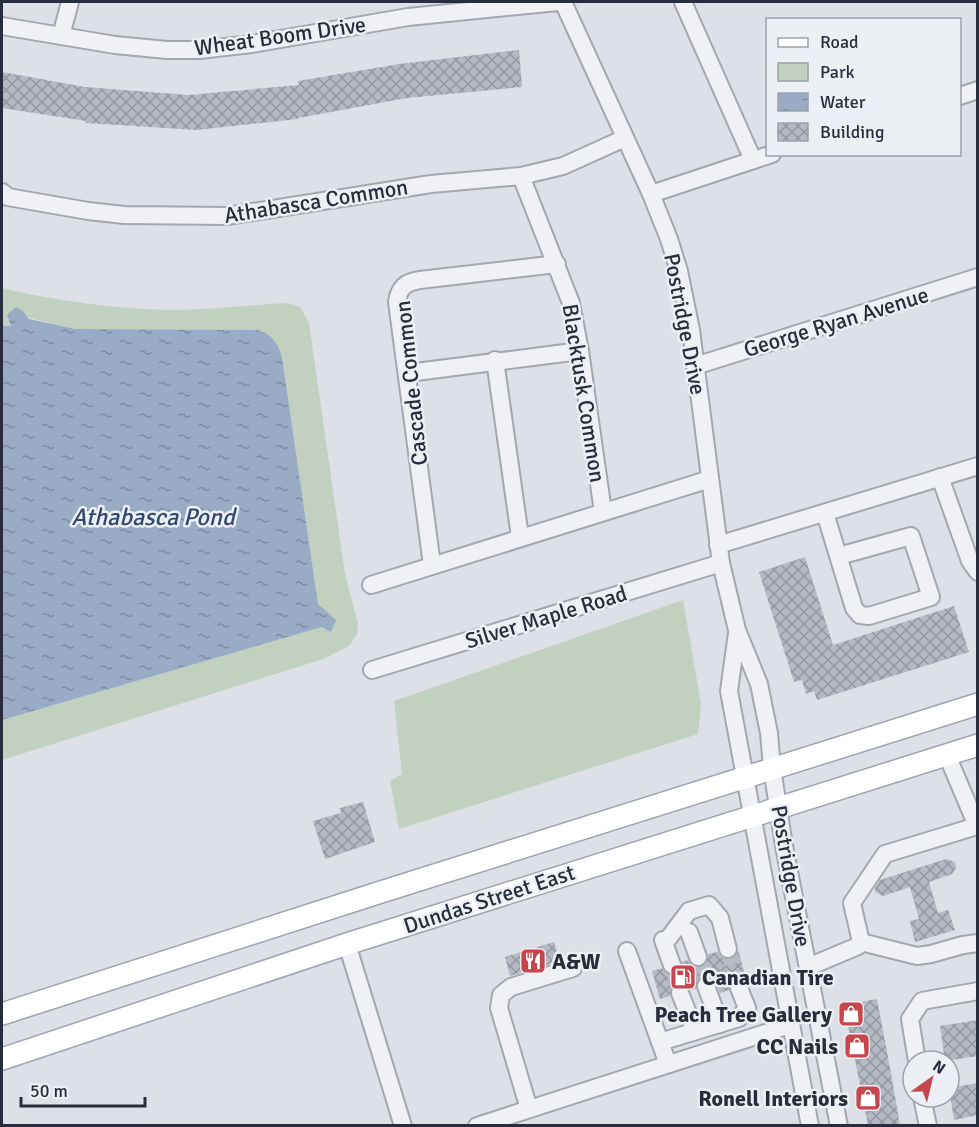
<svg xmlns="http://www.w3.org/2000/svg" width="979" height="1127" viewBox="0 0 979 1127" font-family="Signika,sans-serif">
<style>
.green{fill:#c1d0bf}
.water{fill:url(#water-ripples)}
.building{fill:url(#building-cross-hatch)}
.lines{fill:none;stroke-linecap:round;stroke-linejoin:round}
.minor-tunnel{stroke:#b9bcc4;stroke-width:16;stroke-dasharray:16 8;stroke-linecap:butt}
.minor-casing{stroke:#a3a7b0;stroke-width:20}
.major-casing{stroke:#9da3b1;stroke-width:24}
.minor{stroke:#f0f1f5;stroke-width:16}
.major{stroke:#fff;stroke-width:21}
.labels{text-anchor:middle;dominant-baseline:central;stroke-width:5;stroke-linejoin:round;paint-order:stroke}
.street-label{font-size:22px;fill:#272d3c;stroke:#eceff4}
.poi-label{font-size:22px;font-weight:bold;fill:#272d3c;stroke:#eceff4;text-anchor:end}
.water-label{font-size:24px;font-style:italic;fill:#33486e;stroke:#eceff4}
</style>
<defs>
<pattern id="water-ripples" width="26" height="14" patternUnits="userSpaceOnUse" patternTransform="scale(1.5)"><rect width="26" height="14" fill="#99abc5"/><path d="M2 4q2-2 4 0t4 0M15 11q2-2 4 0t4 0" fill="none" stroke="#7d8ca1"/></pattern>
<pattern id="building-cross-hatch" width="8" height="8" patternUnits="userSpaceOnUse" patternTransform="scale(1.5)"><rect width="8" height="8" fill="#b5b9c3"/><path d="M0 0l8 8M0 8l8-8" fill="none" stroke="#9397a0"/></pattern>
</defs>
<rect width="100%" height="100%" fill="#dde0e6"/>
<!-- green -->
<g class="green">
<path d="M2,288C57,301 114,309 172,310C210,310 249,305 287,303L300,307L309,323L345,574L358,624L357,634L349,646L323,659L2,760V720L322,627L331,631L318,604L282,357C279,344 271,335 258,330L76,329L29,318L23,311L7,318L12,326H2Z"/>
<polygon points="683,600 701,704 698,734 399,829 390,781 402,774 394,701"/>
</g>
<!-- water -->
<path class="water" d="M16,307L23,311L29,319L76,329L258,330C272,335 278,343 282,357L318,604L336,620L331,632L322,627L2,720V326H11L7,315Z"/>
<!-- building -->
<g class="building">
<polygon points="519,50 522,87 407,98 298,118 298,119 197,130 86,123 86,121 2,108 2,72 85,87 189,95 299,85 298,81 399,64"/>
<polygon points="805,557 833,645 954,606 969,652 817,700 814,691 806,694 802,680 794,682 759,572"/>
<polygon points="363,802 375,842 325,859 313,821 341,813 340,808"/>
<polygon points="946,859 955,862 956,868 952,874 929,882 938,913 948,910 955,930 915,942 910,921 919,919 910,887 883,896 875,892 875,888 880,880"/>
<polygon points="554,942 560,961 510,976 505,957"/>
<polygon points="738,950 747,982 741,978 735,979 730,982 729,990 720,993 713,978 703,976 698,980 696,989 690,990 686,984 677,983 671,987 670,996 660,999 652,971 662,968 666,973 675,975 680,971 682,962 688,960 692,965 701,967 706,963 708,954 718,952 721,957 730,959 736,956"/>
<polygon points="877,999 890,1068 900,1125 868,1125 844,1005"/>
<polygon points="978,1020 978,1056 945,1061 940,1026"/>
<polygon points="978,1083 978,1115 954,1120 949,1088"/>
</g>
<g class="lines">
<!-- minor-tunnel -->
<g class="minor-tunnel">
<polyline points="728,949 739,988"/>
<polyline points="698,957 706,986"/>
<polyline points="672,965 680,993"/>
</g>
<defs>
<g id="minor">
<polyline points="563,2 651,194 669,239 679,271 691,330 721,563 737,630 759,684 769,733 772,768 784,846 839,1126"/>
<polyline points="683,2 753,160"/>
<polyline points="2,26 115,45 167,50 199,50 252,44 408,17 558,2"/>
<polyline points="61,36 70,2"/>
<polyline points="960,96 978,90"/>
<polyline points="521,176 571,303 580,351 603,512"/>
<polyline points="2,192 8,197 88,211 124,215 227,216 431,184 521,176 563,166 625,138"/>
<polyline points="651,194 772,154"/>
<polyline points="495,360 520,537"/>
<polyline points="695,366 978,277"/>
<polyline points="408,373 580,351"/>
<polyline points="940,477 970,561 978,572"/>
<polyline points="825,513 854,608 860,615 869,616 931,597 911,536 839,556"/>
<polyline points="718,545 978,466"/>
<path d="M432,565L397,302C399,287 406,282 420,280L557,264"/>
<polyline points="371,585 710,479"/>
<polyline points="737,633 729,691 810,1126"/>
<polyline points="372,670 721,563"/>
<polyline points="689,932 698,957"/>
<polyline points="668,939 689,911 709,905 720,918 728,949"/>
<polyline points="663,940 672,965"/>
<polyline points="861,942 917,956 931,954 963,945 978,943"/>
<polyline points="347,944 403,1126"/>
<polyline points="627,951 668,1064"/>
<polyline points="808,967 858,946 861,942 852,903 885,854 977,826 947,755"/>
<polyline points="706,986 720,1024"/>
<polyline points="680,993 695,1031"/>
<polyline points="660,1042 739,1018 747,1008 739,988"/>
<polyline points="917,1061 910,1019 922,1001 978,991"/>
<polyline points="922,1097 928,1126"/>
<polyline points="529,1109 499,1008 501,995 511,987 573,968"/>
<polyline points="477,1126 790,1025"/>
</g>
<g id="major">
<polyline points="2,1014 381,892 978,704"/>
<polyline points="2,1059 347,944 978,745"/>
</g>
</defs>
<!-- minor casing -->
<use href="#minor" class="minor-casing"/>
<!-- major casing -->
<use href="#major" class="major-casing"/>
<!-- minor -->
<use href="#minor" class="minor"/>
<!-- major -->
<use href="#major" class="major"/>
</g>
<!-- icons -->
<defs>
<symbol id="restaurant-square" viewBox="-11 -11 22 22"><rect x="-9" y="-9" width="18" height="18" rx="4" fill="#c7464e" stroke="#eceff4"/><path d="M-5-6h1v4h1v-4h1v4h1v-4h1v5L-1.5 .5V6h-2V.5L-5-1ZM5-6V6H3V1.5H1.5Q1.5-4 5-6Z" fill="#fff"/></symbol>
<symbol id="fuel-square" viewBox="-11 -11 22 22"><rect x="-9" y="-9" width="18" height="18" rx="4" fill="#c7464e" stroke="#eceff4"/><path d="M-5.5-6h7V0h2V4h1.3V-2.5L3-4.5l.8-.8L6-3V5H2.5V1h-1V6h-7ZM-4.2-4.7v3.2H.2V-4.7Z" fill="#fff"/></symbol>
<symbol id="shop-square" viewBox="-11 -11 22 22"><rect x="-9" y="-9" width="18" height="18" rx="4" fill="#c7464e" stroke="#eceff4"/><path d="M-5-2.5h2.3a2.7 3.5 0 0 1 5.4 0H5L5.5 6h-11ZM-1.5-2.5h3a1.5 2.3 0 0 0-3 0Z" fill="#fff"/></symbol>
</defs>
<g fill-rule="evenodd">
<use href="#restaurant-square" x="518" y="946" width="30" height="30"/>
<use href="#fuel-square" x="668" y="962" width="30" height="30"/>
<use href="#shop-square" x="836" y="999" width="30" height="30"/>
<use href="#shop-square" x="842" y="1031" width="30" height="30"/>
<use href="#shop-square" x="853" y="1083" width="30" height="30"/>
</g>
<g class="labels">
<!-- street labels -->
<g class="street-label">
<text transform="translate(280 36) rotate(-8)">Wheat Boom Drive</text>
<text transform="translate(316 201) rotate(-9)">Athabasca Common</text>
<text transform="translate(836 322) rotate(-17)">George Ryan Avenue</text>
<text transform="translate(685 324) rotate(79)">Postridge Drive</text>
<text transform="translate(411 383) rotate(-96)">Cascade Common</text>
<text transform="translate(584 393) rotate(81)">Blacktusk Common</text>
<text transform="translate(546 617) rotate(-17)">Silver Maple Road</text>
<text transform="translate(791 876) rotate(80)">Postridge Drive</text>
<text transform="translate(489 899) rotate(-18)">Dundas Street East</text>
</g>
<!-- poi labels -->
<g class="poi-label">
<text x="552" y="961" text-anchor="start">A&amp;W</text>
<text x="702" y="977" text-anchor="start">Canadian Tire</text>
<text x="832" y="1014">Peach Tree Gallery</text>
<text x="838" y="1046">CC Nails</text>
<text x="848" y="1098">Ronell Interiors</text>
</g>
<!-- water labels -->
<g class="water-label">
<text x="153" y="517">Athabasca Pond</text>
</g>
</g>
<!-- border -->
<rect width="979" height="1127" fill="none" stroke="#272d3c" stroke-width="6"/>
<!-- legend -->
<rect x="766" y="18" width="195" height="138" fill="#eceff4" stroke="#9da1aa" stroke-width="1.5"/>
<rect x="778" y="38" width="30" height="9" fill="#ffffff" stroke="#9da1aa" stroke-width="1.5"/>
<text x="820" y="48" font-size="18" fill="#272d3c">Road</text>
<rect x="778" y="63" width="30" height="18" fill="#c1d0bf" stroke="#9da1aa" stroke-width="1.5"/>
<text x="820" y="78" font-size="18" fill="#272d3c">Park</text>
<rect x="778" y="93" width="30" height="18" fill="url(#water-ripples)" stroke="#9da1aa" stroke-width="1.5"/>
<text x="820" y="108" font-size="18" fill="#272d3c">Water</text>
<rect x="778" y="123" width="30" height="18" fill="url(#building-cross-hatch)" stroke="#9da1aa" stroke-width="1.5"/>
<text x="820" y="138" font-size="18" fill="#272d3c">Building</text>
<!-- north arrow -->
<g transform="translate(931 1079) rotate(34)"><circle r="28" fill="#eceff4" stroke="#9da1aa" stroke-width="1.5"/>
<path d="M0-4.5L10 22L0 15L-10 22Z" fill="#c7464e"/>
<text y="-9" font-size="16" font-weight="bold" text-anchor="middle" fill="#272d3c">N</text>
</g>
<!-- scale -->
<path d="M21 1097v9h124v-9" fill="none" stroke="#272d3c" stroke-width="3"/>
<text x="30" y="1097" font-size="18" fill="#272d3c" stroke="#eceff4" stroke-width="4.5" paint-order="stroke">50 m</text>
</svg>
